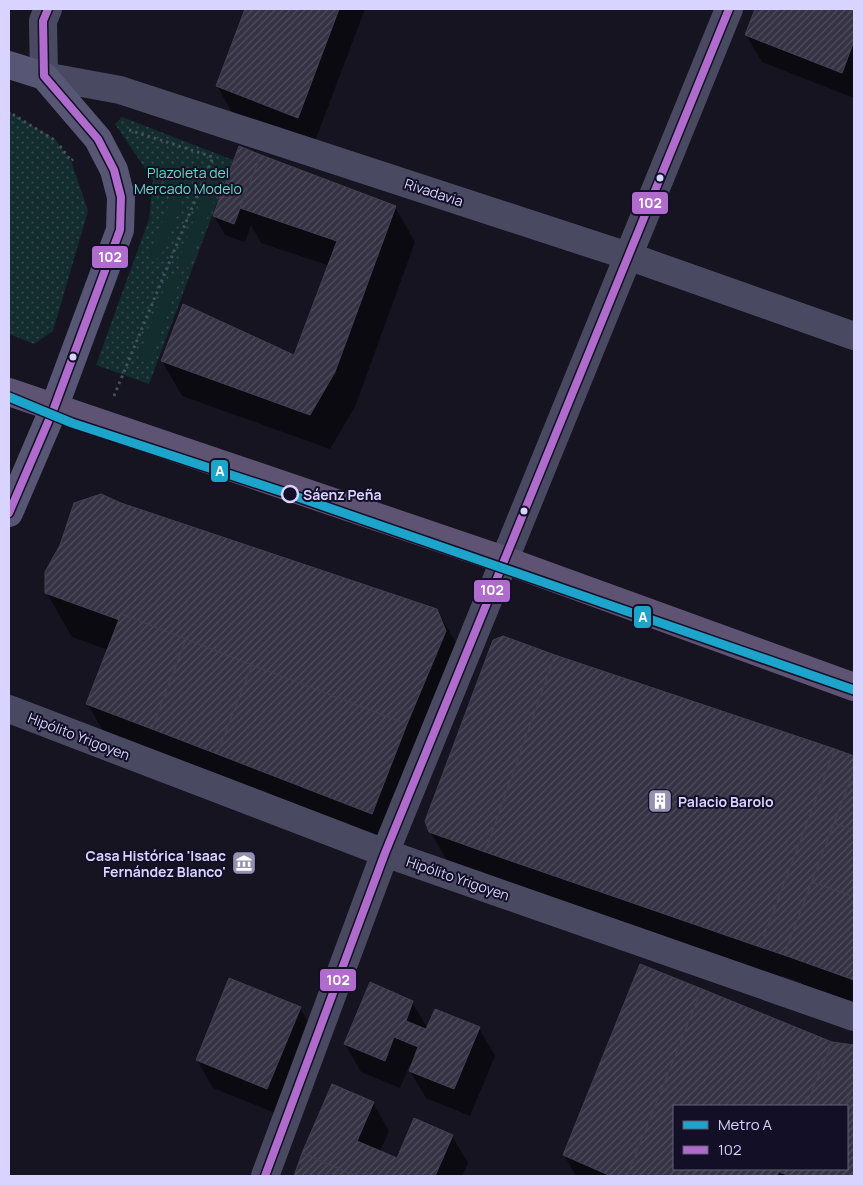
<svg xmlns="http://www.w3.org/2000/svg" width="863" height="1185" viewBox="0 0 863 1185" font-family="Manrope,sans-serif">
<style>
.grass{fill:url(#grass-dots)}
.garden{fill:#132c2d}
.shadow{fill:#0007;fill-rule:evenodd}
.building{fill:url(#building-hatch);stroke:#433f54}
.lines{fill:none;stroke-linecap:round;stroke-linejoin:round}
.path{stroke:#44505f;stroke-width:3;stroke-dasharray:2.5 4;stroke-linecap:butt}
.street{stroke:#4a4962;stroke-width:28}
.secondary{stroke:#575674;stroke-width:28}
.primary{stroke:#5e5373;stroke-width:28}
.bus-1-casing{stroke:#130f26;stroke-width:11}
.bus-1{stroke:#b06ccc;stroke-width:8}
.metro-1-casing{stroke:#130f26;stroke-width:12}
.metro-1{stroke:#1ca4cb;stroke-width:9}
.bus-dot{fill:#d9d4ff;stroke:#130f26;stroke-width:2}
.stop-dot{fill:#130f26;stroke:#d9d4ff;stroke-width:2.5}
.labels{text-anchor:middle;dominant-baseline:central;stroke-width:4;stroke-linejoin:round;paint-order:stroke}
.park-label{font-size:14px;fill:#5fe0c0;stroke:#130f26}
.street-label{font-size:14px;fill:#d9d4ff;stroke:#130f26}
.stop-label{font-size:14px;font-weight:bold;fill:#d9d4ff;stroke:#130f26;text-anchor:start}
.poi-label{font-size:14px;font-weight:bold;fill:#d9d4ff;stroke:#130f26;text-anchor:start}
.line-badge{stroke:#130f26;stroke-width:2}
.badge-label{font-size:14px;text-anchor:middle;font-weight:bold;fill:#fff}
</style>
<defs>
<pattern id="grass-dots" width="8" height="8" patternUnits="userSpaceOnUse" patternTransform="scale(1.25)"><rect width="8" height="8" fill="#132c2d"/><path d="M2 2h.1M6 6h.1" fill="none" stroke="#354a4c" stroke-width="1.8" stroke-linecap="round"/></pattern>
<pattern id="building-hatch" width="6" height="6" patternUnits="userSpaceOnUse" patternTransform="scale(1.25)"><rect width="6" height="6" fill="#343243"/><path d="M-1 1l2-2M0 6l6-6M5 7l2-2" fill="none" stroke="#514f5f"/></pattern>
</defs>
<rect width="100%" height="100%" fill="#161421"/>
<!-- grass -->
<g class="grass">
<polygon points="9,112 55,139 71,161 88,211 53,331 34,344 9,334"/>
<polygon points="122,117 233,160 149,384 96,365 149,219 153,180 115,124"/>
</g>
<!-- garden -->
<g class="garden">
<polygon points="163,161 193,173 160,259 150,255 172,196"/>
<polygon points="209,177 221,182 188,268 178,264"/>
<polygon points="170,273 181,277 149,364 138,360"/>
</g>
<!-- shadow -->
<g class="shadow">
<polygon points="246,9 365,9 314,144 233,114 217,86"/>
<polygon points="757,9 854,9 854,98 762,62 746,35"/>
<polygon points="240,148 395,207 415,242 355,407 330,449 182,396 162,361 183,306 295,357 330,266 261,243 251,225 245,242 225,235 214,216"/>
<polygon points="120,504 437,610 463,655 392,848 103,731 87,703 108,650 72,637 46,592"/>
<polygon points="557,657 854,757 854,1007 806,990 801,982 782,976 780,981 506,886 502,879 446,859 430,831"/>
<path d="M640,965L831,1043L854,1046V1176H576L564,1155ZM674,1106H847V1169H674Z"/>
<polygon points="412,1002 428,1029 479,1028 495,1056 470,1116 426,1098 410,1071 413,1065 410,1064 400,1088 361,1072 345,1044"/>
<polygon points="300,1008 316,1036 283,1116 213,1088 197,1060"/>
<polygon points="373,1103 389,1131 380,1152 397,1160 452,1136 468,1163 462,1176 295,1176 304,1154"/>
</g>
<!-- building -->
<g class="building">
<polygon points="245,9 339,9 298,118 216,86"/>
<polygon points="755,9 854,9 854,41 842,73 745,35"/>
<polygon points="239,146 261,155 234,224 213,216"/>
<polygon points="261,155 396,206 335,372 310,415 161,361 183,304 294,355 337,241 240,208"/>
<polygon points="101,494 121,503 437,609 446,631 407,724 45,593 45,572 60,545 74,503"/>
<polygon points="121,614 186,639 152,729 86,704"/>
<polygon points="503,636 555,655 485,852 429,832 425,821 493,640"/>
<polygon points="186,639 252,665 217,754 152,729"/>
<polygon points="555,655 835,749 760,947 485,852"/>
<polygon points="252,665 407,724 372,814 217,754"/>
<polygon points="835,749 854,756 854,770 784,955 760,947"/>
<polygon points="854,770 854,830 834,823"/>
<polygon points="834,823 854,830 854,897 812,882"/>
<polygon points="812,882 854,897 854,980 784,955"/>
<polygon points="640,964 702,989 627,1176 611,1176 563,1155"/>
<polygon points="229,978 301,1007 267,1089 196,1060"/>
<polygon points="370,982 413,1001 406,1021 426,1029 435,1009 480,1027 454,1089 409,1071 418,1047 394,1037 385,1061 344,1044"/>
<polygon points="702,989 832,1042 806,1106 674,1106 674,1169 780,1169 777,1176 627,1176"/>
<polygon points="832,1042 854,1045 854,1085 845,1106 806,1106"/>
<polygon points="332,1084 374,1102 357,1141 397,1158 414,1118 453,1135 435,1176 356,1176 302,1153"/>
<polygon points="854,1085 854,1176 814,1176 817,1169 847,1169 847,1106 845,1106"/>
<polygon points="302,1153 356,1176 294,1176"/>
<polygon points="780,1169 817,1169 814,1176 790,1176 779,1172"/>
</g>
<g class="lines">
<!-- path -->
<g class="path">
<polyline points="9,114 9,112 56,141"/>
<polyline points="60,146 71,161 73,159"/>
<polyline points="114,396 213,157 129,130"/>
</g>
<!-- street -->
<g class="street">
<polyline points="48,9 43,21 44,76 120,90 628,256 854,336"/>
<polyline points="9,709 385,853 854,1017"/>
<polyline points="265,1176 385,853 729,9"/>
</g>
<!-- secondary -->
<polyline class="secondary" points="9,65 44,76 98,139 114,170 121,197 120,230 54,408 9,513"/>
<!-- primary -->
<polyline class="primary" points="9,392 504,560 854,687"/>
<defs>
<g id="bus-1">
<polyline points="9,513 54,408 120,230 121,197 114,170 98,139 44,76 43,21 48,9"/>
<polyline points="265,1176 385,853 729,9"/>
</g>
</defs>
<!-- bus-1 casing -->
<use href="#bus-1" class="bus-1-casing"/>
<!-- bus-1 -->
<use href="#bus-1" class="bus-1"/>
<defs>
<polyline id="metro-1" points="9,397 72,423 289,494 854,690"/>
</defs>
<!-- metro-1 casing -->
<use href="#metro-1" class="metro-1-casing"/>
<!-- metro-1 -->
<use href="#metro-1" class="metro-1"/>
</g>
<!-- icons -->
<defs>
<symbol id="building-square" viewBox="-11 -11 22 22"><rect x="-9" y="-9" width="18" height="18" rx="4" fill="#9591b1" stroke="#130f26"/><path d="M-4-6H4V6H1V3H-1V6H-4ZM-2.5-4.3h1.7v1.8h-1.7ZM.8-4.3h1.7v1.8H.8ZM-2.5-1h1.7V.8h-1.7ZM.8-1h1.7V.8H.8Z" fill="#fff"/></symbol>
<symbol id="museum-square" viewBox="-11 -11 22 22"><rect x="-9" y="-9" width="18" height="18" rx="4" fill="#9591b1" stroke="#130f26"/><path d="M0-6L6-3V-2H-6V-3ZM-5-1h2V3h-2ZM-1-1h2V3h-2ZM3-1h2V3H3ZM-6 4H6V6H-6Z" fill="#fff"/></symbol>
</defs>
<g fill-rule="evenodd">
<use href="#building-square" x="646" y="787" width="28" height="28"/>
<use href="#museum-square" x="230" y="849" width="28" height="28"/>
</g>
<!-- markers -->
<g class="bus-dot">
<circle cx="660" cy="178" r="4.5"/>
<circle cx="73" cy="357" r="4.5"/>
<circle cx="524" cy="511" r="4.5"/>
</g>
<circle class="stop-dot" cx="290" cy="494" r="8"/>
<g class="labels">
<!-- park labels -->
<g class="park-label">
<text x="188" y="172">Plazoleta del<tspan x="188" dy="16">Mercado Modelo</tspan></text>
</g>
<!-- street labels -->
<g class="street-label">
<text transform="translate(434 192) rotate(18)">Rivadavia</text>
<text transform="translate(79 736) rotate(21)">Hipólito Yrigoyen</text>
<text transform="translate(458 878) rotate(19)">Hipólito Yrigoyen</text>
</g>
<!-- stop labels -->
<g class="stop-label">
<text x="303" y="494">Sáenz Peña</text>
</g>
<!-- poi labels -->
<g class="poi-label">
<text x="678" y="801">Palacio Barolo</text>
<text x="226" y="855" text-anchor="end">Casa Histórica 'Isaac<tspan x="226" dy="16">Fernández Blanco'</tspan></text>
</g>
</g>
<g class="line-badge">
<rect x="631" y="191" width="38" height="24" rx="5" fill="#b06ccc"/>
<rect x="91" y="245" width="38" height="24" rx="5" fill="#b06ccc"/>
<rect x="210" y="459" width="19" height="24" rx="5" fill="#1ca4cb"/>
<rect x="473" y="579" width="38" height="24" rx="5" fill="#b06ccc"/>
<rect x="633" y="605" width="19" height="24" rx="5" fill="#1ca4cb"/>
<rect x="319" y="968" width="38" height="24" rx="5" fill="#b06ccc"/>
</g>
<g class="badge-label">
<text x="650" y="208">102</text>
<text x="110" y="262">102</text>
<text x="220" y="476">A</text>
<text x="492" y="595">102</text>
<text x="643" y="622">A</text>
<text x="338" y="985">102</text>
</g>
<!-- border -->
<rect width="863" height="1185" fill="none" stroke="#d9d4ff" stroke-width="20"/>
<!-- legend -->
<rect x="673" y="1105" width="175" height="65" fill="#130f26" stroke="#625e7d"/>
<rect x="683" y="1121" width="25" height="8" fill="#1ca4cb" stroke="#625e7d"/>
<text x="718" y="1130" font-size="15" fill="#d9d4ff">Metro A</text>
<rect x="683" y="1146" width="25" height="8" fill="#b06ccc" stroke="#625e7d"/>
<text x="718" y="1155" font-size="15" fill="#d9d4ff">102</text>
</svg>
